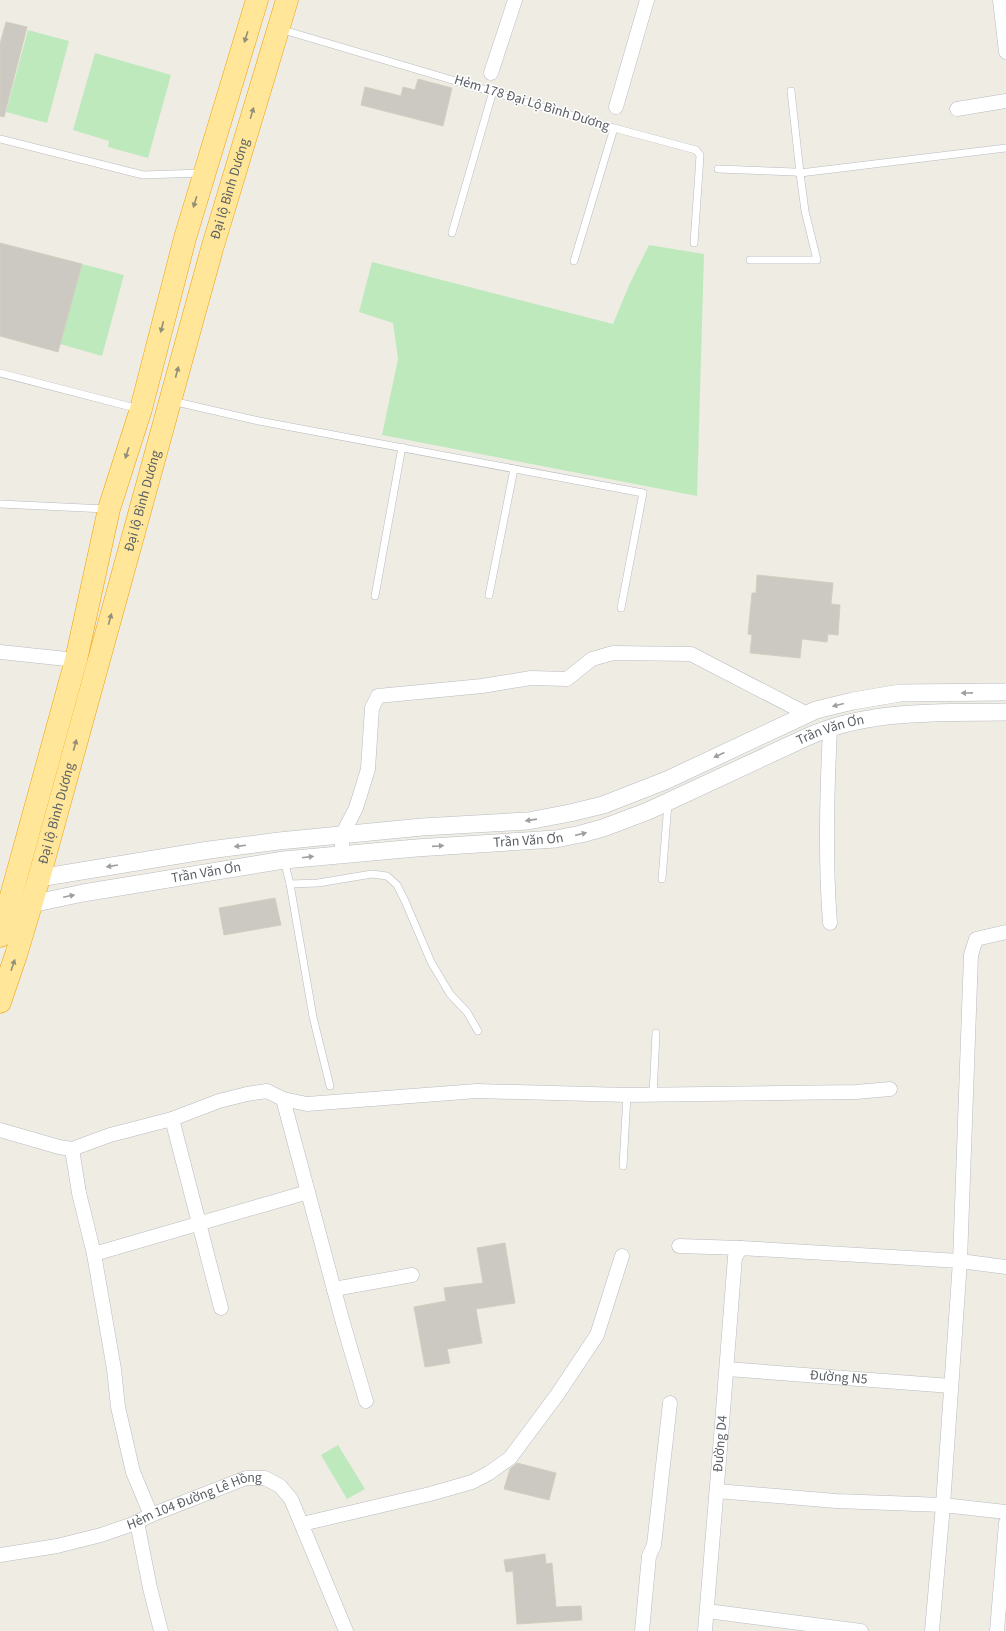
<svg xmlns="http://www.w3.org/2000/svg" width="1006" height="1631" viewBox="0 0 1006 1631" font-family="'Source Sans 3',sans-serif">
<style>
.green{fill:#bee9bd}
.building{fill:#ccc9c2;stroke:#d4cec0}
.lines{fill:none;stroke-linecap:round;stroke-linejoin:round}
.service-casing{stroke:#b8bbc0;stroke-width:8}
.minor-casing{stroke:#b8bbc0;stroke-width:15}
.tertiary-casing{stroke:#b8bbc0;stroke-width:18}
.trunk-casing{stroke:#f29e00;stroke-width:23}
.service{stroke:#fff;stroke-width:7}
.minor{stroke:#fff;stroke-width:14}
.tertiary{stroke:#fff;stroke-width:17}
.trunk{stroke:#ffe699;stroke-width:22}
.oneway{fill:#948f77}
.oneway2{fill:#9da0a3}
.labels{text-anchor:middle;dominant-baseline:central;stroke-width:3;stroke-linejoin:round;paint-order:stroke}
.street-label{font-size:14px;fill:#5b6065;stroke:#fff}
</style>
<rect width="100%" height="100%" fill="#efece3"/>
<!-- green -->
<g class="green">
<polygon points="28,30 69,41 47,123 6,112"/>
<polygon points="95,53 171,75 148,158 108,147 109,141 73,130"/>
<polygon points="649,245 704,254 697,496 382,435 398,359 393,323 359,312 372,262 613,324 630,283"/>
<polygon points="82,264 124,275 102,356 60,344"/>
<polygon points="338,1445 365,1489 347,1499 321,1455"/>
</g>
<!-- building -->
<g class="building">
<polygon points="6,22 27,27 4,117 0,116 0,44"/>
<polygon points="418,79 452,88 443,126 361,105 365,87 401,96 403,87 415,90"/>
<polygon points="0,243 82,264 58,352 0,336"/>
<polygon points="757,575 833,583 831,604 840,605 838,635 828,634 827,642 802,639 800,658 750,653 752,635 748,634 752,593 756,593"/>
<polygon points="275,898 281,925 224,935 219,908"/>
<polygon points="505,1243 515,1303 476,1309 482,1343 447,1349 450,1363 425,1367 414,1307 446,1301 444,1288 483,1283 477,1248"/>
<polygon points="517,1463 556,1473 549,1500 504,1489 510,1469"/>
<polygon points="545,1554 546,1564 552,1563 556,1607 581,1606 582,1620 517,1624 513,1571 506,1572 504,1560"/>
</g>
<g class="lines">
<defs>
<g id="service">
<polyline points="280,29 614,128 696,150 700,155 699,171 694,243"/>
<polyline points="791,91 800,173 1006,148"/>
<polyline points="0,139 143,175 202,173"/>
<polyline points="718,169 795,172 800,173 805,211 817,260 750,260"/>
<polyline points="452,233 493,91"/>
<polyline points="574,261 614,128"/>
<polyline points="0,373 139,409"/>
<polyline points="172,401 259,421 643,493 621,608"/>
<polyline points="0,504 106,509"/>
<polyline points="489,595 514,469"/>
<polyline points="375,596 402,447"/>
<polyline points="284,860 290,884 318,883 372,874 387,876 397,885 405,901 431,962 450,994 467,1012 478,1031"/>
<polyline points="662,879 668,803"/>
<polyline points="290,884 313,1017 330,1086"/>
<polyline points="653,1095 656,1033"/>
<polyline points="623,1166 627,1095"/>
</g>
<g id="minor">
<polyline points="1000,0 1006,52"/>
<polyline points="491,73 515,0"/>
<polyline points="616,107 647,0"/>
<polyline points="957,109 1006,101"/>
<polyline points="0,652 76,660"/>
<path d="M830,728C827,793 825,858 830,923"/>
<polyline points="342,854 342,835 356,808 368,769 372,708 378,696 482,686 531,678 567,679 592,659 613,653 691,654 807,714"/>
<polyline points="1006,932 976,939 971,955 960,1261 1006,1267"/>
<polyline points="283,1099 343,1323 366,1401"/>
<polyline points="172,1119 221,1308"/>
<polyline points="0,1130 59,1147 72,1149 79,1193 94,1254 114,1369 118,1407 133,1472 151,1515"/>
<polyline points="72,1149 110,1135 172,1119 219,1101 247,1094 267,1091 283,1099 307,1104 477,1091 627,1095 856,1092 890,1089"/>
<polyline points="679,1246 741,1248"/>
<polyline points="94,1254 308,1192"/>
<polyline points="334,1289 412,1275"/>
<path id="s1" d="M727,1369L951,1386"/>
<polyline points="137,1522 150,1588 161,1631"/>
<polyline points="302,1524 430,1494 472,1482 489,1473 510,1458 557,1395 597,1335 622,1256"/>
<path id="s2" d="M0,1555L57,1546L101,1535L133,1524L151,1515L246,1478H265L280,1486L291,1499L346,1631"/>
<polyline points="707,1611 861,1631"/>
<polyline points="642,1631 649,1556 654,1545 670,1403"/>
<path id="s3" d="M705,1631C715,1506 726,1382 735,1257L741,1248L960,1261L943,1505L836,1501L717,1491"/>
<polyline points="932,1631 943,1505 1006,1512"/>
<polyline points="997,1631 1006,1523"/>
</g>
<g id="tertiary">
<polyline points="39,878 209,850 279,841 422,827 528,821 570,813 603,805 667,780 816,710 853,701 900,693 1006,692"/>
<path id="s4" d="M31,904L83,893L284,860L416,848L556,839L581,834L603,828L648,811L807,737C869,709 940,713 1006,712"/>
</g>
<g id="trunk">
<polyline points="0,936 76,660 109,509 141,409 185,238 257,0"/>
<path id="s5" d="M0,1002L16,955L39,878L212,249L287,0"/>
</g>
</defs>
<!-- service casing -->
<use href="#service" class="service-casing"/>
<!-- minor casing -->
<use href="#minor" class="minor-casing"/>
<!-- tertiary casing -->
<use href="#tertiary" class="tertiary-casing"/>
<!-- trunk casing -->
<use href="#trunk" class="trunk-casing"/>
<!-- service -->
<use href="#service" class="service"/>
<!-- minor -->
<use href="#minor" class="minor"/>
<!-- tertiary -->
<use href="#tertiary" class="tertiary"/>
<!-- trunk -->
<use href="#trunk" class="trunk"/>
</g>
<!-- one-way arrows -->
<defs><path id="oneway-solid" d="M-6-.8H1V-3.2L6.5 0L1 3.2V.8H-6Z"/></defs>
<g class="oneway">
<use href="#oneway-solid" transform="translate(246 37) rotate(107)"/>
<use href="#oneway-solid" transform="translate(252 113) rotate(-73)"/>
<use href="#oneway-solid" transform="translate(195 202) rotate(107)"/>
<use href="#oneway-solid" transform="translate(162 327) rotate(104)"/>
<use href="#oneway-solid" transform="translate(177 372) rotate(-75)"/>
<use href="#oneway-solid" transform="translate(127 453) rotate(108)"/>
<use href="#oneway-solid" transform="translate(110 619) rotate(-75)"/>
<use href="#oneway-solid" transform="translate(75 745) rotate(-75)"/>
<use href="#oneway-solid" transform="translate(13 965) rotate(-71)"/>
</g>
<g class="oneway2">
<use href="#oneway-solid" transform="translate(967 693) rotate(179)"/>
<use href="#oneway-solid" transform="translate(838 705) rotate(166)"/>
<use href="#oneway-solid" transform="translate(719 755) rotate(155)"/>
<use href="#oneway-solid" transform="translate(531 820) rotate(172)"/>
<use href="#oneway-solid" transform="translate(581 834) rotate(-13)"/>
<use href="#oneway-solid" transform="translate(240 846) rotate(173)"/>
<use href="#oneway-solid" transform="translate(438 846) rotate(-4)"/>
<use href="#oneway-solid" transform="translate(308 857) rotate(-7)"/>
<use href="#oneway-solid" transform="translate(112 866) rotate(171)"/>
<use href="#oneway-solid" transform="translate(69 896) rotate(-12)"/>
</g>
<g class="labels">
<!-- street labels -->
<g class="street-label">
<text transform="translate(532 103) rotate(17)">Hẻm 178 Đại Lộ Bình Dương</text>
<text stroke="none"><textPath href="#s5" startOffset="845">Đại lộ Bình Dương</textPath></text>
<text stroke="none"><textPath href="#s5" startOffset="521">Đại lộ Bình Dương</textPath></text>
<text stroke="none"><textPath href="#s4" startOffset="826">Trần Văn Ơn</textPath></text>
<text stroke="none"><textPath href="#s5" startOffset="197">Đại lộ Bình Dương</textPath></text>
<text stroke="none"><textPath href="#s4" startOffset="502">Trần Văn Ơn</textPath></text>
<text stroke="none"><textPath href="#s4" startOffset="178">Trần Văn Ơn</textPath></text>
<text stroke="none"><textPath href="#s1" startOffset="112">Đường N5</textPath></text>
<text stroke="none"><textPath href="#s3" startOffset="188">Đường D4</textPath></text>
<text stroke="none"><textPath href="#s2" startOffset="203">Hẻm 104 Đường Lê Hồng</textPath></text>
</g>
</g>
</svg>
